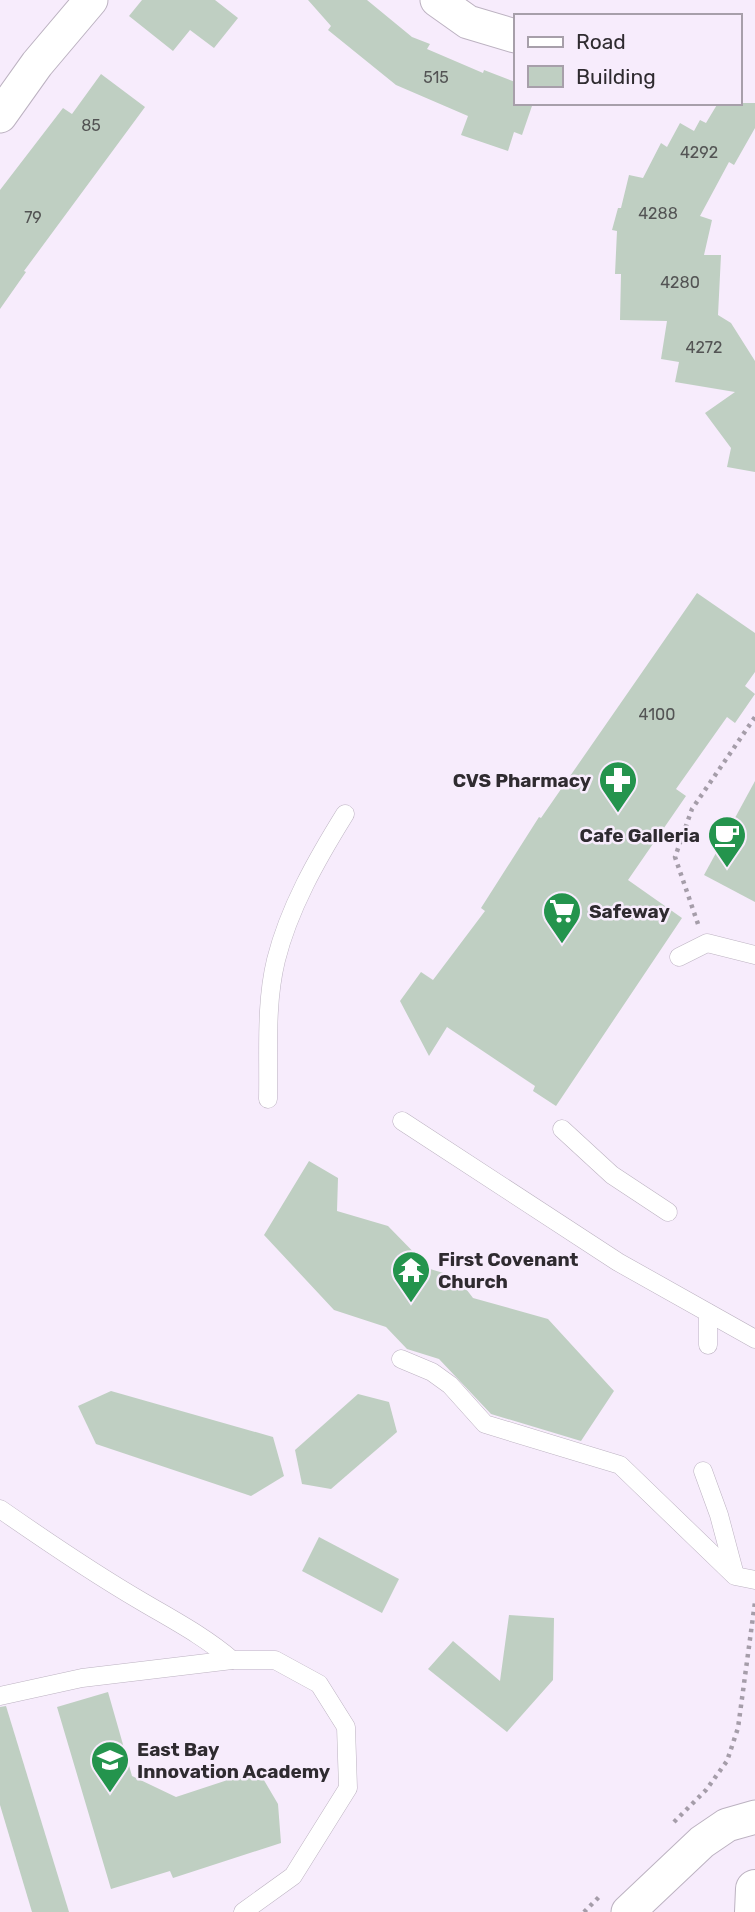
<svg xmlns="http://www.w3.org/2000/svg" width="755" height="1912" viewBox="0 0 755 1912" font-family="Rubik,sans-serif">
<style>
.building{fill:#bfcfc2}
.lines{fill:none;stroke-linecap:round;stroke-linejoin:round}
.service-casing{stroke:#bcb2c1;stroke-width:19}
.minor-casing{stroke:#bcb2c1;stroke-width:35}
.secondary-casing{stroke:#bcb2c1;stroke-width:40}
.path{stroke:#a59da9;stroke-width:4.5;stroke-dasharray:3.5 5;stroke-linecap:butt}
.service{stroke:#fff;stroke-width:18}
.minor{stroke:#fff;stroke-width:33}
.secondary{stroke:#fff;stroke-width:38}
.labels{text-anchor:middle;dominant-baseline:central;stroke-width:5;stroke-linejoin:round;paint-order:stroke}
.number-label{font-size:16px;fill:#535454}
.poi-label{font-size:19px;font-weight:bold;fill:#2f2b30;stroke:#f7ecfc;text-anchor:start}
</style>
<rect width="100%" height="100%" fill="#f7ecfc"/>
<!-- building -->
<g class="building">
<polygon points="142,0 215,0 238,18 214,48 190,30 173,51 129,16"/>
<polygon points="308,0 367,0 412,37 430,44 427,49 483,73 484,70 515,82 515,103 533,103 522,135 514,132 508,151 461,135 468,116 396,85 328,30 331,26"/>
<polygon points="101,74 145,107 24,271 26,272 0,309 0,190 63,108 72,114"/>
<polygon points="718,103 755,103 755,128 734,165 729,162 700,216 712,220 704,255 721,255 718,315 731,323 755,361 755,472 727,467 731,448 705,413 735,392 675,382 679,362 661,359 667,321 620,320 621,274 615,274 617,231 612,230 618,208 621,208 629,175 643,178 661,143 667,147 680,123 694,131 700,120 706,123"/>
<polygon points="697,593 755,633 755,672 745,686 755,694 735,723 727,717 676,789 686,796 628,880 682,918 556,1106 533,1091 535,1086 447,1027 429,1056 400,1001 421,972 433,980 485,911 481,908 539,817 541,818"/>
<polygon points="755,781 755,902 704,875"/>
<polygon points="309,1161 338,1178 337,1211 388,1226 430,1269 457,1277 473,1298 548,1319 614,1391 581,1441 491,1414 439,1359 407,1349 386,1327 334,1310 264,1235"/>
<polygon points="111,1391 273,1437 284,1476 251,1496 96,1444 78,1406"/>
<polygon points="358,1394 389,1402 397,1432 331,1489 302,1484 295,1450"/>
<polygon points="319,1537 399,1579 382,1613 302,1571"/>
<polygon points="509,1615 554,1618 553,1680 507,1732 428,1669 453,1641 500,1681"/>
<polygon points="108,1692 132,1776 176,1797 258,1770 278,1804 281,1843 173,1878 170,1871 111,1889 57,1707"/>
<polygon points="6,1706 69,1912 32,1912 0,1805 0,1707"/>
</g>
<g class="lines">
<defs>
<g id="service">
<polyline points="679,957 707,943 755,955"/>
<path d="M268,1099C269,1054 265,1005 276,960C289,908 317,859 345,814"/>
<polyline points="402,1121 618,1262 755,1339"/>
<polyline points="562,1129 612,1175 668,1212"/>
<polyline points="708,1313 708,1345"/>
<polyline points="401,1359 432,1372 450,1385 485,1424 620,1465 735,1576 755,1580"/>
<polyline points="703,1471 719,1515 735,1575"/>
<path d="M0,1509C46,1541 93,1573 141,1601C173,1620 204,1636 232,1660H275L319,1684L346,1727L348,1788L293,1876L243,1912"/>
<polyline points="0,1696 82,1678 232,1660"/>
</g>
<g id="minor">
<polyline points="437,0 468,22 515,36"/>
<polyline points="0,116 37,64 91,0"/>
<polyline points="628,1912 702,1842 727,1825 755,1817"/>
</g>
<polyline id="secondary" points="754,1912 755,1889"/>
</defs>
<!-- service casing -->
<use href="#service" class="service-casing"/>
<!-- minor casing -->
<use href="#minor" class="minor-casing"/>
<!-- secondary casing -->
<use href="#secondary" class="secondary-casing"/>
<!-- path -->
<g class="path">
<polyline points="698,924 675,857 692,809 755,717"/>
<polyline points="674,1822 706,1790 727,1761 738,1728 755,1602"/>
<polyline points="584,1912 601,1895"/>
</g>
<!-- service -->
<use href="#service" class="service"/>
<!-- minor -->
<use href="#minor" class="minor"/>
<!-- secondary -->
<use href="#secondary" class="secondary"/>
</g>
<!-- icons -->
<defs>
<symbol id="pharmacy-pin" viewBox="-11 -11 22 30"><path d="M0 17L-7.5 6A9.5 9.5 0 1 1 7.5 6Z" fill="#24944d" stroke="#f7ecfc"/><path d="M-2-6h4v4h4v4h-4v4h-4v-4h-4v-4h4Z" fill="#fff"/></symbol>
<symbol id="cafe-pin" viewBox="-11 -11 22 30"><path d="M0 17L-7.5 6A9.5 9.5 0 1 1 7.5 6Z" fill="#24944d" stroke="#f7ecfc"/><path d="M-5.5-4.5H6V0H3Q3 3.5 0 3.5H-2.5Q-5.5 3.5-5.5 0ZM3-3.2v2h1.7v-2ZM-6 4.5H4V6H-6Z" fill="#fff"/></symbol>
<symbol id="supermarket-pin" viewBox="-11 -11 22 30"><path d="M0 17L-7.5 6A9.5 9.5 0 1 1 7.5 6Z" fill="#24944d" stroke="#f7ecfc"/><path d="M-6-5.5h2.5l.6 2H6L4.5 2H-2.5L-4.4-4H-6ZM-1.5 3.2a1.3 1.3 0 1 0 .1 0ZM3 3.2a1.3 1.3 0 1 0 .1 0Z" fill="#fff"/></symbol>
<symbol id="temple-pin" viewBox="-11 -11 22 30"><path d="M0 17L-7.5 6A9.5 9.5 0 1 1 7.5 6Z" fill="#24944d" stroke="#f7ecfc"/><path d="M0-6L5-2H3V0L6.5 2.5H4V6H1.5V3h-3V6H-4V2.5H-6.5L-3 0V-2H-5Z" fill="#fff"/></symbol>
<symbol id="school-pin" viewBox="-11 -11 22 30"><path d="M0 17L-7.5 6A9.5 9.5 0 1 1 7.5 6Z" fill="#24944d" stroke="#f7ecfc"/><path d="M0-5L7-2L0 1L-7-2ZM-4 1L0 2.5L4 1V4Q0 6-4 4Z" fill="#fff"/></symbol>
</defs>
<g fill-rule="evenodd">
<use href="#pharmacy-pin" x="596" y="758" width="44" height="60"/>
<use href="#cafe-pin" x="705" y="813" width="44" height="60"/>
<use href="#supermarket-pin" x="540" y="889" width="44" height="60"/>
<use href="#temple-pin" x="389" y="1248" width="44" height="60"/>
<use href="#school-pin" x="88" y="1738" width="44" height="60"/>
</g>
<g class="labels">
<!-- number labels -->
<g class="number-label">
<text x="436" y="77">515</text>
<text x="91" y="125">85</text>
<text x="699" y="152">4292</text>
<text x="658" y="213">4288</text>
<text x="33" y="217">79</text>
<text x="680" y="282">4280</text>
<text x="704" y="347">4272</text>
<text x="657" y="714">4100</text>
</g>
<!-- poi labels -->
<g class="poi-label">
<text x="591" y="780" text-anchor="end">CVS Pharmacy</text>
<text x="700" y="835" text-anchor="end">Cafe Galleria</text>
<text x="589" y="911">Safeway</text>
<text x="438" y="1259">First Covenant<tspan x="438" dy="22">Church</tspan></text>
<text x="137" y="1749">East Bay<tspan x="137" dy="22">Innovation Academy</tspan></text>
</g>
</g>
<!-- legend -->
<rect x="514" y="14" width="228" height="91" fill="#f7ecfc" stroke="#a79faa" stroke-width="2"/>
<rect x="528" y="37" width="35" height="10" fill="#ffffff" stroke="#a79faa" stroke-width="2"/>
<text x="576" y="49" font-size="21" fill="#2f2b30">Road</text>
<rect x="528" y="66" width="35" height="21" fill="#bfcfc2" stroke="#a79faa" stroke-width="2"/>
<text x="576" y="84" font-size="21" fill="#2f2b30">Building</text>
</svg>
